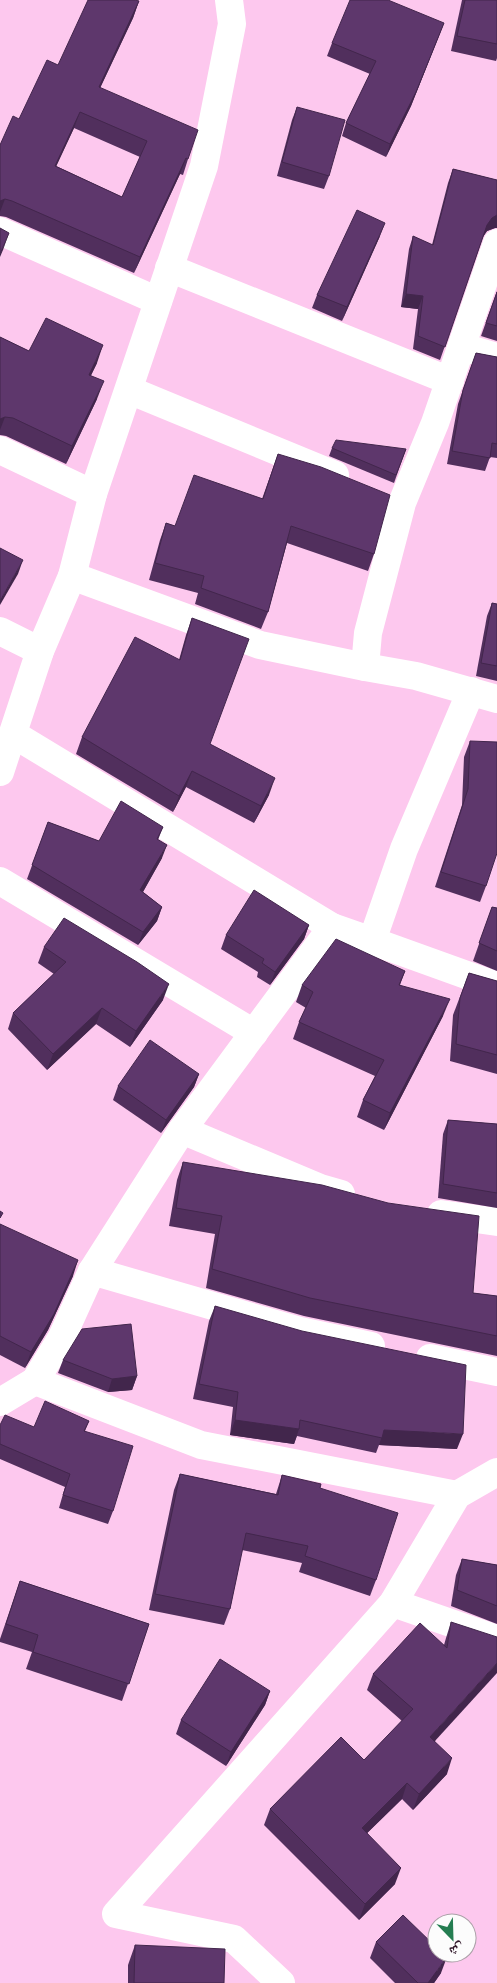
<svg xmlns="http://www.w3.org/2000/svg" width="497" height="1983" viewBox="0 0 497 1983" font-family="'Source Sans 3','Noto Naskh Arabic',sans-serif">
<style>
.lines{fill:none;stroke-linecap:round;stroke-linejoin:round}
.minor{stroke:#fff;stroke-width:28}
.wall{fill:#512f5d;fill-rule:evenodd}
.shaded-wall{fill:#42264c}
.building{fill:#5e376c;stroke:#42264c;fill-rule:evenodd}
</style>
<rect width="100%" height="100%" fill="#fdc8ee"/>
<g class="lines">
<!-- minor -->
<g class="minor">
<polyline points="0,231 158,301"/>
<polyline points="497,243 435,423 402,503 368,633 365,667 416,676 497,699"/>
<polyline points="169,268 450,381"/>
<polyline points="462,347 497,357"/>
<polyline points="129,390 335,475"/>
<polyline points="0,450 93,494"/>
<polyline points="72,576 260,645 365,667"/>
<polyline points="0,631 40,651"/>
<polyline points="13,734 332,927"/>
<polyline points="0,772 40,651 72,576 93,494 204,166 232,24 229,0"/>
<polyline points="0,881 254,1033"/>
<polyline points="372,941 497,986"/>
<polyline points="182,1130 320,1188 341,1194"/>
<polyline points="441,1214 497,1222"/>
<polyline points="92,1271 300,1331 371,1346"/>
<polyline points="430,1358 497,1372"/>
<polyline points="0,1402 35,1381"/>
<polyline points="457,1495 201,1445 35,1381 62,1337 92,1271 182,1130 332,927 372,941 404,849 471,691"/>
<polyline points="393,1603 497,1639"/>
<polyline points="281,1983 234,1939 116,1914 393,1603 457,1495 497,1472"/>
</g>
</g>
<!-- wall -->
<g class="wall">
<polygon points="462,0 497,0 497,58 496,61 451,51"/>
<path d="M139,1L133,18L100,88L188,159L183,175L180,174L134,273L6,217L0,216V145L58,65ZM74,128L140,157L122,197L56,166Z"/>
<polygon points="444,23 411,106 386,157 342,136 346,123 370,74 327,56 332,43"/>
<polygon points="297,107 329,176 324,189 277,176 292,120"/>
<polygon points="453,169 497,180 497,228 495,228 487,231 483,237 440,360 413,349 418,309 401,307 409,249 413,236 432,245 448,183"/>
<polygon points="380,236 342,321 312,308 317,295"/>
<polygon points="497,291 497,341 481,336"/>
<polygon points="0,337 29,351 97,363 91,375 97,399 66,464 6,436 0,435"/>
<polygon points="476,353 497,357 497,458 490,457 485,471 447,464 458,404"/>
<polygon points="332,448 406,449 394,483 329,456"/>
<polygon points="278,454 374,554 368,571 287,543 268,612 261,629 195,604 198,593 149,580 160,540 166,523 175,526 262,499"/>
<polygon points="492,603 497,604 497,681 476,676 487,616"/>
<polygon points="192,618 210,744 269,795 254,823 186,787 173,812 76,754 82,737 179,660 186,635"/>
<polygon points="470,741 486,886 480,902 435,887 462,805 464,757"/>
<polygon points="48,822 99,841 163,827 158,840 162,858 143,892 162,907 157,921 138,945 27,879"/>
<polygon points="492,907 497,908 497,971 473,961"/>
<polygon points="309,925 304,939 270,985 257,977 258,972 221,949 226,935"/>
<polygon points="44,947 163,1000 130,1047 96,1024 47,1070 8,1029 13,1013 54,974 38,963"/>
<polygon points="405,971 400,985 443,1016 384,1130 357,1117 363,1100 375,1076 293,1039 299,1022 306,1008 296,1002 302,985"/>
<polygon points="469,973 497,981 497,1074 450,1061 453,1015"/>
<polygon points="199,1074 194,1087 161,1133 113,1100 118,1086"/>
<polygon points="448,1120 497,1124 497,1208 438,1198 443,1134"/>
<polygon points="183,1162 473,1293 497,1296 497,1356 304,1316 206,1288 215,1234 169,1226 177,1180"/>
<polygon points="0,1224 73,1276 48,1330 25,1368 0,1355"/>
<polygon points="215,1306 457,1449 379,1445 376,1453 297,1436 294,1444 230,1435 233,1407 193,1399 209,1321"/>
<polygon points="63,1360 137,1376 132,1390 108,1392 58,1373"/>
<polygon points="89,1421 85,1431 113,1511 108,1524 59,1508 65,1487 0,1459 0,1425 34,1427"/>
<polygon points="180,1474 276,1494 282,1475 320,1488 376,1580 370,1596 299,1572 302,1563 242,1550 230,1609 224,1625 149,1610 174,1490"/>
<polygon points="462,1559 497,1565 497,1624 451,1606 456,1575"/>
<polygon points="20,1581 149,1624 122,1701 26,1669 32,1652 0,1642 0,1639"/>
<polygon points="451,1622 435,1742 447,1774 413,1810 402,1799 367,1833 395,1884 359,1920 264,1825 270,1809 364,1760 402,1721 367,1690 373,1674 444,1645 446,1638"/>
<polygon points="270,1691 265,1705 226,1766 176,1734 181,1720"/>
<polygon points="376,1942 441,1973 434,1983 395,1983 370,1958"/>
<polygon points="135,1945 224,1983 128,1983 128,1965"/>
</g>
<!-- shaded-wall -->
<g class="shaded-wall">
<polygon points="139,1 133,18 93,103 99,87"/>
<polygon points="444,23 411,106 386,157 390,144"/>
<polygon points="80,112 74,128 49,182 55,166"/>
<polygon points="186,158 180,174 134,273 140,257"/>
<polygon points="5,199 0,212 0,201"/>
<polygon points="497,215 497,228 495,228 487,231 482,238 487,225 492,218"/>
<polygon points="385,223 380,236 342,321 347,307"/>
<polygon points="9,233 3,250 0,257 0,254"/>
<polygon points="406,294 423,296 418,309 401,307"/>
<polygon points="103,345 97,363 83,392 89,375"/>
<polygon points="104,381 97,399 66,464 72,446"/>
<polygon points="5,417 0,430 0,419"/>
<polygon points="23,560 18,574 0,605 0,601"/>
<polygon points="192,771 186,787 173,812 179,796"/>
<polygon points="275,778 269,795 254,823 261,806"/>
<polygon points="167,845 162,858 136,904 140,890"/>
<polygon points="162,907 157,921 138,945 143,932"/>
<polygon points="309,925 304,939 270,985 275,972"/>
<polygon points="169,984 163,1000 130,1047 136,1031"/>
<polygon points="450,999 443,1016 384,1130 390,1113"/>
<polygon points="102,1008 96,1024 47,1070 53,1054"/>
<polygon points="199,1074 194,1087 161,1133 166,1120"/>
<polygon points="78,1260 73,1276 48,1330 25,1368 31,1352"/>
<polygon points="137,1376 132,1390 108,1392 112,1379"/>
<polygon points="235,1420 299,1429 294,1444 230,1435"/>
<polygon points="384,1430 463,1434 457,1449 379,1445"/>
<polygon points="497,1663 497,1673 424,1753 430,1737"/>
<polygon points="270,1691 265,1705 226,1766 231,1752"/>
<polygon points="452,1758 447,1774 413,1810 419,1794"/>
<polygon points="407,1783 402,1799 356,1844 362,1828"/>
<polygon points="401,1868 395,1884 359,1920 365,1904"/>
<polygon points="447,1957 441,1973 434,1983 428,1983"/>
</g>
<!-- building -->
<g class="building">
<path d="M88,0H135L139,1L99,87L198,130L188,159L186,158L140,257L12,201L5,199L0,201V145L13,116L19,119L47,60L58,65ZM80,112L147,141L122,197L55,166Z"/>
<polygon points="350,0 388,0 444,23 416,92 390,144 346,123 376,61 332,43"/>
<polygon points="465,0 497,0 497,44 457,36"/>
<polygon points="297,107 345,120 329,176 282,162"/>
<polygon points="453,169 497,180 497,215 492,218 487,225 445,347 418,336 423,296 406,294 413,236 433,245"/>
<polygon points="357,210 385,223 347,307 317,295"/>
<polygon points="0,228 9,233 0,254"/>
<polygon points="497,292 497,326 486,323"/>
<polygon points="46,318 103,345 89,375 104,381 72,446 13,418 5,417 0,419 0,337 29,351"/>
<polygon points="476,353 497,357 497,444 492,443 490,458 452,451 463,390"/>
<polygon points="336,440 406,449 396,475 332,448"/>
<polygon points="278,454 321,467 390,495 374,554 291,526 268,612 201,588 204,576 155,563 166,523 175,526 194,475 263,499"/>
<polygon points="0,548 23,560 0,601"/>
<polygon points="492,603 497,604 497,666 481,663"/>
<polygon points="192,618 249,639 210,744 275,778 261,806 192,771 179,796 82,737 135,637 180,660"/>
<polygon points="470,741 497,742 497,853 486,886 441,872 468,789"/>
<polygon points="121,801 163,827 157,839 167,845 140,890 162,907 143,932 32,865 48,822 99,841"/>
<polygon points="254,890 309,925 275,972 262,963 264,959 226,935"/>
<polygon points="492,907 497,908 497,951 479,943"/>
<polygon points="64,918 137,962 169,984 136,1031 102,1008 53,1054 13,1013 66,962 44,947"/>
<polygon points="336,939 405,971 399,985 450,999 390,1113 363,1100 384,1060 299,1022 313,992 302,985"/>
<polygon points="469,973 497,981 497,1055 456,1044 460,998"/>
<polygon points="150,1040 199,1074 166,1120 118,1086"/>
<polygon points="448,1120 497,1124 497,1193 443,1184"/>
<polygon points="183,1162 322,1185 388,1203 479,1216 473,1293 497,1296 497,1336 310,1298 212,1269 222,1216 176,1208"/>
<polygon points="0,1211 3,1213 0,1218"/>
<polygon points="0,1224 78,1260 54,1314 31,1352 0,1336"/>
<polygon points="215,1306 302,1331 466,1365 463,1434 384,1430 382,1438 300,1420 299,1429 235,1420 238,1392 199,1384"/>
<polygon points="131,1324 137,1376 112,1379 63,1360 82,1329"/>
<polygon points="45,1401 89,1421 84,1431 133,1446 113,1511 63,1495 70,1474 0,1444 0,1425 5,1415 34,1427"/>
<polygon points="180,1474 278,1495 282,1475 321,1484 320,1488 398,1513 376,1580 305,1556 308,1546 246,1533 230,1609 155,1594"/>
<polygon points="462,1559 497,1565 497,1606 457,1590"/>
<polygon points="20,1581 149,1624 129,1684 33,1652 38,1635 6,1624"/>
<polygon points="451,1622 497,1637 497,1663 430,1737 452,1758 419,1794 407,1783 362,1828 401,1868 365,1904 270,1809 341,1737 364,1760 413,1709 373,1674 420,1623 447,1648"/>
<polygon points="220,1659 270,1691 231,1752 181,1720"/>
<polygon points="403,1915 437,1948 437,1953 442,1953 447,1957 428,1983 418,1983 376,1942"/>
<polygon points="135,1945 225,1949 224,1983 134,1983"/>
</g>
<!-- north arrow -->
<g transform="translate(452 1938) rotate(157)"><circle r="24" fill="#fcfcfc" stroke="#aba1a8"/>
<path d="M0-4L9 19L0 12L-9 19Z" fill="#257d51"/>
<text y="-8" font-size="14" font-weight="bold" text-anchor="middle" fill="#32192b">ش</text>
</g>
</svg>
